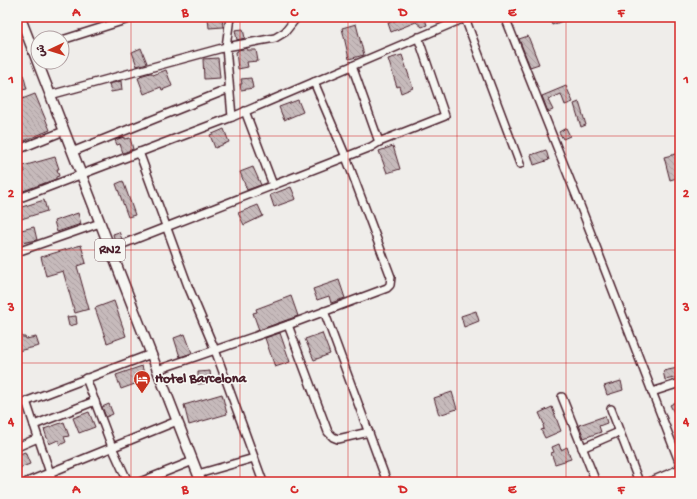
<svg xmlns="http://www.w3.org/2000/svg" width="697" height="499" viewBox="0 0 697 499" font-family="'Gochi Hand','Playpen Sans Arabic',sans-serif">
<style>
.building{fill:url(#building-back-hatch);stroke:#4a1f2b}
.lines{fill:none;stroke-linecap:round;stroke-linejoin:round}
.minor-casing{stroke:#4a1f2b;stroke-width:10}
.major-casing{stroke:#4a1f2b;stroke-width:12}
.minor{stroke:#f6f6f2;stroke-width:7}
.major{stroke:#f6f6f2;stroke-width:9}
.grid{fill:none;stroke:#d62828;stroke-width:1;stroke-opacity:0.55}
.labels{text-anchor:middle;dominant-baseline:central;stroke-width:3.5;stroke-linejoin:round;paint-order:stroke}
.shield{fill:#f6f6f2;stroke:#7e6067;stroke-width:1}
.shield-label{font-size:13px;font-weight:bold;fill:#4a1f2b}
.poi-label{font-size:14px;font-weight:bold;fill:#4a1f2b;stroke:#f6f6f2;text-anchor:start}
.neatline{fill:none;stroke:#d62828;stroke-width:1.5}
.grid-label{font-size:13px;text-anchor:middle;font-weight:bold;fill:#d62828}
</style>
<defs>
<pattern id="building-back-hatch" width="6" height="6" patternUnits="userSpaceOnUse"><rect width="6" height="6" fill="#c6babb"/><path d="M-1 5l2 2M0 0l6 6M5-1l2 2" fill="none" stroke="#ac9fa1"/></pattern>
</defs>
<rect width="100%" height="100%" fill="#efedea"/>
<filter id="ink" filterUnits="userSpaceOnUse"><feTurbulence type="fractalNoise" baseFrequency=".025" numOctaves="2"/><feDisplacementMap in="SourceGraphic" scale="8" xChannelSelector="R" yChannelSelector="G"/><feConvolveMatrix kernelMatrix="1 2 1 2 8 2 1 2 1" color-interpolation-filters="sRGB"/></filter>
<g filter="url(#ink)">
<!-- building -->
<g class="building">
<polygon points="222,17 223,27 209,28 208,18"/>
<polygon points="396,17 428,17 428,18 425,19 427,25 422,27 416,22 391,32 388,23 397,20"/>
<polygon points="549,17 573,17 552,25"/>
<polygon points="356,24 364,55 349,59 342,28"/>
<polygon points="243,29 245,38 237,40 235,30"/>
<polygon points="528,36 539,64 530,67 519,39"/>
<polygon points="141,48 147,63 137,66 132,52"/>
<polygon points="247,48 247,50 256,50 258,61 247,62 248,67 238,69 236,52 238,51 238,50"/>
<polygon points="402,55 413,88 401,93 399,86 397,87 388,59"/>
<polygon points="218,58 220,78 204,79 203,59"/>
<polygon points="19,59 27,89 17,91 17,60"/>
<polygon points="166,70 172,86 162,90 161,87 144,94 138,78 141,77 140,76 150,73 152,73 153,75"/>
<polygon points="251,78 253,88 241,90 240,84 242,84 241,79"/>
<polygon points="121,81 122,90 111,92 109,84"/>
<polygon points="566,86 573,102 565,105 561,94 548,100 553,110 548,112 542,96"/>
<polygon points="35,94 50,130 17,144 17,101"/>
<polygon points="298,100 303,112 284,120 279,107"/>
<polygon points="579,102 586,125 581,127 574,104"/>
<polygon points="566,128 570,136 563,139 559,132"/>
<polygon points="224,129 229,142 215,148 210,135"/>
<polygon points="124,137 124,139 130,138 133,149 123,153 120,144 117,145 115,140"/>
<polygon points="393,146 400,169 387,173 379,151"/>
<polygon points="546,150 549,160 534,165 531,155"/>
<polygon points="680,153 680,177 670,180 664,157"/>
<polygon points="55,157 59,169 57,169 59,176 56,177 56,179 23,191 18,174 25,172 23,166"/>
<polygon points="253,167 261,185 247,190 240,172"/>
<polygon points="123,181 135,215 128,217 116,184"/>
<polygon points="291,187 296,199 274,207 270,195"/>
<polygon points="44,200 47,211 18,220 17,207 21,206 22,207"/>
<polygon points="258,205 263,216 244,225 238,213"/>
<polygon points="78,213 81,224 57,232 54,221"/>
<polygon points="34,227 37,240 17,244 17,231"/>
<polygon points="119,232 122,239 115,242 113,234"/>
<polygon points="81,245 86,263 77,266 89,309 75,313 63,271 46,276 41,257"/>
<polygon points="339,280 345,298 331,303 329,296 317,300 313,289"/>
<polygon points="291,296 298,316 259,330 253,313 257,312 256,309"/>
<polygon points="114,301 126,336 107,343 95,308"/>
<polygon points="476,311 479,321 464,327 461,316"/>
<polygon points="76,316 77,324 69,326 67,317"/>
<polygon points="17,326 19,326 22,337 25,337 26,339 36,337 39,346 18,351"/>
<polygon points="280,333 290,362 275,367 265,338"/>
<polygon points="322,333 330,354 314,360 305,339"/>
<polygon points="185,334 192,353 180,357 174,338"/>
<polygon points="142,366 146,380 121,389 116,375"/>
<polygon points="678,368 679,377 665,380 663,371"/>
<polygon points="210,371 211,380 208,380 208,383 198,384 198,372"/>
<polygon points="621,381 623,390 607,395 604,386"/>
<polygon points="452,392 457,409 439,415 434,398"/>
<polygon points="222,394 227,414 189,425 184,405"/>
<polygon points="680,400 680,424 670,405"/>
<polygon points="109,404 113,414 106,417 102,407"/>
<polygon points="552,407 561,431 545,438 541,430 544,429 543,425 544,424 539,413"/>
<polygon points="89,412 95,427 79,433 73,418"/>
<polygon points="605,416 607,423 599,426 601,432 584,438 579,425"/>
<polygon points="64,422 69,436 64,437 66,442 60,445 58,440 49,444 44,429"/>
<polygon points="559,444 561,450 567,447 571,459 555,464 551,453 554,452 552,447"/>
<polygon points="25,452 30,464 17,469 17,455"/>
</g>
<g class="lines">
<defs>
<g id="minor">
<polyline points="230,17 226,47 232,117"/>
<polyline points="505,17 578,200 680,464"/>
<polyline points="465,18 520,164"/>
<polyline points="62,40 135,17"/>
<polyline points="352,66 379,142"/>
<polyline points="50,95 226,47 275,38 285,32 297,17"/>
<polyline points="245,111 273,185"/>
<polyline points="17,150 64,131"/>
<polyline points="72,152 229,89"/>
<polyline points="139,152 188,286 215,350 263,482"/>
<polyline points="17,199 232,117 467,17"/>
<polyline points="110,249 371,147 379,142 445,116 418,37"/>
<polyline points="17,252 100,223"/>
<polyline points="324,311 387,482"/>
<polyline points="288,325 328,432 333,437 338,439 369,432"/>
<polyline points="157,370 288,325 387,288 390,285 391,277 346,157 314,82"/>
<polyline points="86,378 112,447 128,482"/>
<polyline points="652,392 680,383"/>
<polyline points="562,397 596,482"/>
<polyline points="26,401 53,482"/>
<polyline points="17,405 151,354"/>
<polyline points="611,409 639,482"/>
<polyline points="34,425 95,401"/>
<polyline points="17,447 38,438"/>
<polyline points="582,448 619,432"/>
<polyline points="675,471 679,482"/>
<polyline points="198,474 254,458"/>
<polyline points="27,482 177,421"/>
<polyline points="140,482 193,461"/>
<polyline points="649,482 680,469"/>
</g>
<polyline id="major" points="20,17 201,482"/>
</defs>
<!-- minor casing -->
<use href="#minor" class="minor-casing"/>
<!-- major casing -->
<use href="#major" class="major-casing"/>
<!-- minor -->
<use href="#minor" class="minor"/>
<!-- major -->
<use href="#major" class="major"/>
</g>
</g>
<!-- grid -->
<path class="grid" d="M131,17V482M240,17V482M348,17V482M457,17V482M566,17V482M17,136H680M17,250H680M17,363H680"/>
<!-- icons -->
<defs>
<symbol id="hotel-pin" viewBox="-11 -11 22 30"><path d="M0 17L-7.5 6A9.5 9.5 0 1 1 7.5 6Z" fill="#c8321e" stroke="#f6f6f2"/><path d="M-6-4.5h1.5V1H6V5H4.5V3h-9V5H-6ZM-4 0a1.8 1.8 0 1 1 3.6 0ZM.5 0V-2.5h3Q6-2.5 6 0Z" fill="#fff"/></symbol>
</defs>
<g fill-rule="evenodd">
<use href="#hotel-pin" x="132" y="369" width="20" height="27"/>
</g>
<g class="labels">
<!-- shield labels -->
<rect class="shield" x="95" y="239" width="30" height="22" rx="3"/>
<g class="shield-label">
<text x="110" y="250">RN2</text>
</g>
<!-- poi labels -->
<g class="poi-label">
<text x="155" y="379">Hotel Barcelona</text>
</g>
</g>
<!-- margin -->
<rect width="697" height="499" fill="none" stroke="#f6f6f2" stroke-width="44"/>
<!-- north arrow -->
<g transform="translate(50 50) rotate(266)"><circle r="19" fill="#f6f6f2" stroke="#b1a0a2"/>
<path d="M0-3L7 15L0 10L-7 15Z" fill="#c8321e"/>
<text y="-6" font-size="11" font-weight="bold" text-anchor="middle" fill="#4a1f2b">ش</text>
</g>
<rect x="22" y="22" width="653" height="455" class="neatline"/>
<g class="grid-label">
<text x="76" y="16">A</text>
<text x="185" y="16">B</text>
<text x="294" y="16">C</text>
<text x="403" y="16">D</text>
<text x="512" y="16">E</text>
<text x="621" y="16">F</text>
<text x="11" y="83">1</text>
<text x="686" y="83">1</text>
<text x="11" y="197">2</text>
<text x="686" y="197">2</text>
<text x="11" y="311">3</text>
<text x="686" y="311">3</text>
<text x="11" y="425">4</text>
<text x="686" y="425">4</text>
<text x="76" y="493">A</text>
<text x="185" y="493">B</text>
<text x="294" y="493">C</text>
<text x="403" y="493">D</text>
<text x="512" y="493">E</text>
<text x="621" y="493">F</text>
</g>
</svg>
